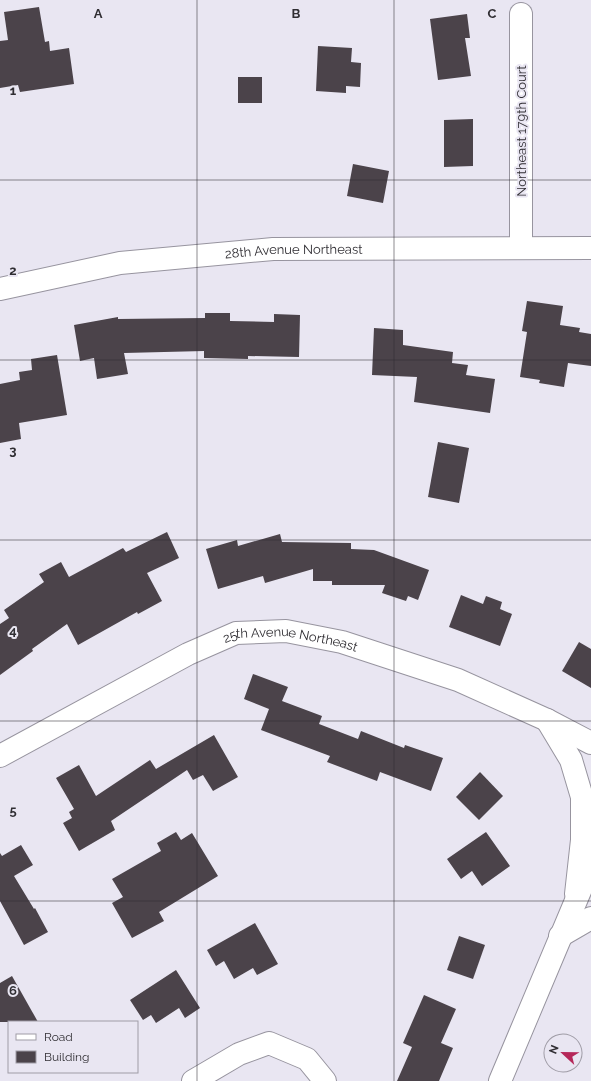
<svg xmlns="http://www.w3.org/2000/svg" width="591" height="1081" viewBox="0 0 591 1081" font-family="Raleway,sans-serif">
<style>
.building{fill:#4b434a}
.lines{fill:none;stroke-linecap:round;stroke-linejoin:round}
.minor-casing{stroke:#97949f;stroke-width:24}
.major-casing{stroke:#97949f;stroke-width:24}
.minor{stroke:#fff;stroke-width:22}
.major{stroke:#fff;stroke-width:22}
.grid{fill:none;stroke:#302e33;stroke-width:1;stroke-opacity:0.55}
.labels{text-anchor:middle;dominant-baseline:central;stroke-width:4;stroke-linejoin:round;paint-order:stroke}
.street-label{font-size:13px;fill:#302e33;stroke:#e9e6f2}
.grid-label{font-size:13px;text-anchor:middle;font-weight:bold;fill:#302e33;stroke:#e9e6f2;stroke-width:4;stroke-linejoin:round;paint-order:stroke}
</style>
<rect width="100%" height="100%" fill="#e9e6f2"/>
<!-- building -->
<g class="building">
<polygon points="39,7 45,42 49,41 50,51 69,48 74,84 20,92 18,85 0,88 0,41 8,40 4,12"/>
<polygon points="467,14 470,38 465,38 471,76 438,80 430,19"/>
<polygon points="318,46 352,48 351,62 361,63 360,87 346,86 346,93 316,91"/>
<rect x="238" y="77" width="24" height="26"/>
<polygon points="473,119 473,166 444,167 444,120"/>
<polygon points="353,164 389,171 383,203 347,196"/>
<polygon points="527,301 563,306 560,325 580,328 579,332 591,334 591,366 568,363 564,387 539,383 540,380 520,377 527,332 522,331"/>
<polygon points="205,313 230,313 230,321 274,322 274,314 300,315 299,357 248,356 248,359 204,358 204,351 124,353 128,374 97,379 94,358 80,361 74,325 118,317 118,319 205,318"/>
<polygon points="374,328 403,330 403,345 453,352 452,363 468,365 466,375 495,379 490,413 414,402 417,377 372,375"/>
<polygon points="57,355 67,415 19,423 21,439 0,443 0,384 20,380 19,372 32,370 31,359"/>
<polygon points="438,442 469,448 459,503 428,497"/>
<polygon points="167,532 179,558 147,573 162,601 138,614 137,612 78,645 67,624 32,649 33,651 0,675 0,624 9,618 4,610 44,582 39,574 61,562 69,577 123,548 126,552"/>
<polygon points="280,534 282,542 351,543 351,549 374,550 429,570 418,600 408,596 406,601 382,593 385,585 332,585 332,581 313,581 313,569 265,583 263,576 218,589 206,549 237,540 238,546"/>
<polygon points="461,595 483,604 486,596 502,602 500,609 512,614 500,646 449,627"/>
<polygon points="579,642 591,649 591,688 562,671"/>
<polygon points="253,674 288,687 282,701 322,716 319,724 358,739 361,731 404,748 405,745 443,758 431,791 380,772 377,781 327,762 330,756 261,730 269,709 244,699"/>
<polygon points="214,735 238,777 213,791 203,775 193,780 187,770 111,821 115,830 79,851 63,823 72,818 69,812 74,809 56,778 79,765 96,796 150,760 156,769"/>
<polygon points="480,772 503,796 479,820 456,797"/>
<polygon points="176,832 181,840 192,833 218,876 159,912 164,921 132,938 112,903 123,897 112,879 161,851 157,843"/>
<polygon points="486,832 510,866 482,886 472,871 461,879 447,859"/>
<polygon points="21,845 33,865 14,876 34,909 35,908 48,932 24,945 0,901 0,853 2,856"/>
<polygon points="255,923 278,964 257,975 253,968 234,979 224,961 216,966 207,950"/>
<polygon points="459,936 485,945 473,979 447,970"/>
<polygon points="176,970 200,1008 185,1018 179,1008 156,1023 151,1015 143,1020 130,1000"/>
<polygon points="12,976 38,1022 0,1022 0,983"/>
<polygon points="424,995 456,1009 441,1043 453,1048 439,1081 397,1081 412,1047 403,1043"/>
</g>
<g class="lines">
<defs>
<g id="minor">
<polyline points="521,14 521,248"/>
<path id="s1" d="M0,289L120,263L273,249L591,248"/>
<polyline points="547,720 571,760 582,797 582,840 576,894"/>
<path id="s2" d="M0,756L188,654L236,633L286,631L342,642L458,680L547,720L591,743"/>
<polyline points="560,936 591,918"/>
<polyline points="193,1081 239,1054 269,1043 307,1059 325,1081"/>
</g>
<polyline id="major" points="500,1081 591,865"/>
</defs>
<!-- minor casing -->
<use href="#minor" class="minor-casing"/>
<!-- major casing -->
<use href="#major" class="major-casing"/>
<!-- minor -->
<use href="#minor" class="minor"/>
<!-- major -->
<use href="#major" class="major"/>
</g>
<!-- grid -->
<path class="grid" d="M197,0V1081M394,0V1081M0,180H591M0,360H591M0,540H591M0,721H591M0,901H591"/>
<g class="labels">
<!-- street labels -->
<g class="street-label">
<text transform="translate(521 131) rotate(-90)">Northeast 179th Court</text>
<text stroke="none"><textPath href="#s1" startOffset="297">28th Avenue Northeast</textPath></text>
<text stroke="none"><textPath href="#s2" startOffset="321">25th Avenue Northeast</textPath></text>
</g>
</g>
<g class="grid-label">
<text x="98" y="18">A</text>
<text x="296" y="18">B</text>
<text x="492" y="18">C</text>
<text x="13" y="95">1</text>
<text x="13" y="275">2</text>
<text x="13" y="455">3</text>
<text x="13" y="635">4</text>
<text x="13" y="815">5</text>
<text x="13" y="995">6</text>
</g>
<!-- legend -->
<rect x="8" y="1021" width="130" height="52" fill="#e9e6f2" stroke="#9f9ca6"/>
<rect x="16" y="1034" width="20" height="6" fill="#ffffff" stroke="#9f9ca6"/>
<text x="44" y="1041" font-size="12" fill="#302e33">Road</text>
<rect x="16" y="1051" width="20" height="12" fill="#4b434a" stroke="#9f9ca6"/>
<text x="44" y="1061" font-size="12" fill="#302e33">Building</text>
<!-- north arrow -->
<g transform="translate(563 1053) rotate(292)"><circle r="19" fill="#e9e6f2" stroke="#9f9ca6"/>
<path d="M0-3L7 15L0 10L-7 15Z" fill="#b52759"/>
<text y="-6" font-size="11" font-weight="bold" text-anchor="middle" fill="#302e33">N</text>
</g>
</svg>
